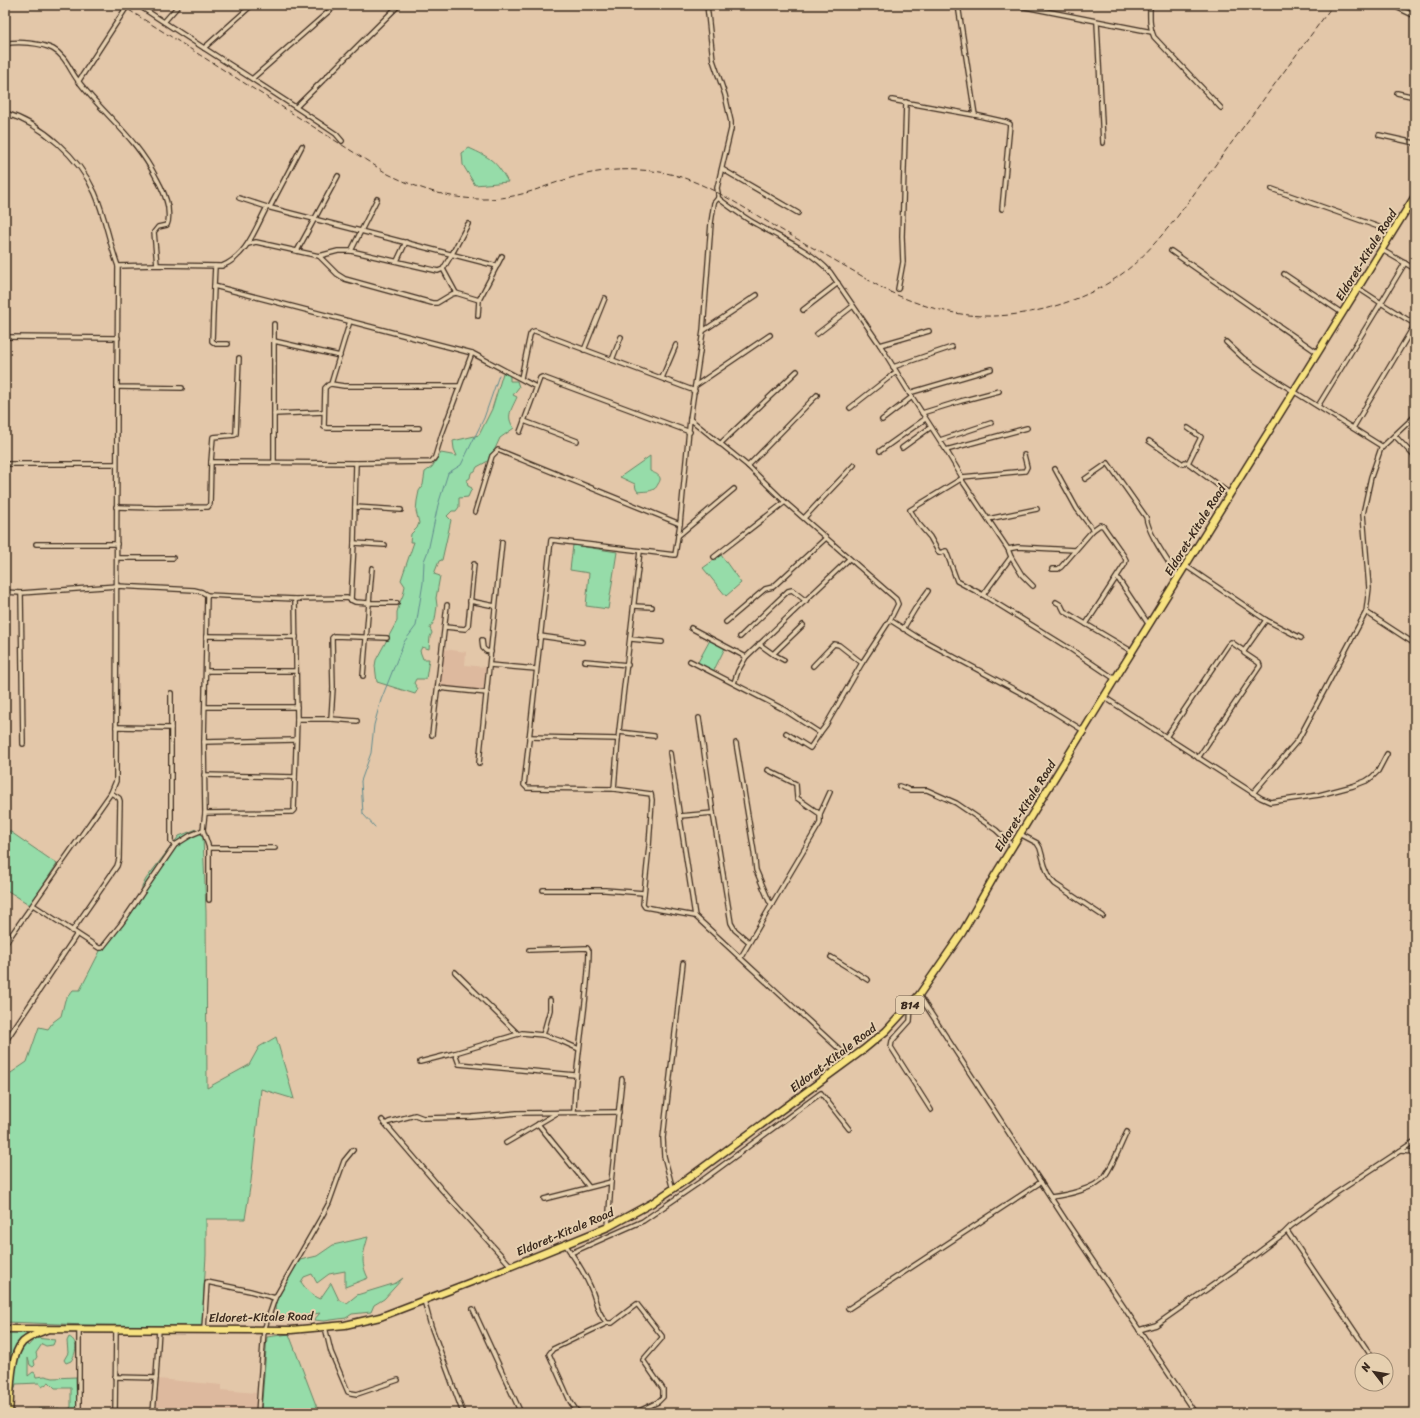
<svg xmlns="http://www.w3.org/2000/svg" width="1420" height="1418" viewBox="0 0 1420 1418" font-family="Sriracha,sans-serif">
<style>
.built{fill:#ddb99e}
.green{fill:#96dca9;stroke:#688364}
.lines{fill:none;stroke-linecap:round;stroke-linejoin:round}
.stream{stroke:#628b8d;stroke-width:1}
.street-casing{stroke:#3b2a1e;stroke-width:6}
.highway-casing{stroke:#3b2a1e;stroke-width:9}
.street{stroke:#e6d0b0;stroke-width:3.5}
.highway{stroke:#f7e281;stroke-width:6}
.rail{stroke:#3b2a1e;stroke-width:1;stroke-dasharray:6 3;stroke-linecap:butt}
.labels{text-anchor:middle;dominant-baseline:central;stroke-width:4;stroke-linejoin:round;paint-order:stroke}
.shield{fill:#e6d0b0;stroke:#6e5c4a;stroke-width:1}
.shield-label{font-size:11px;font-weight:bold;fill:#3b2a1e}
.street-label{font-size:12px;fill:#3b2a1e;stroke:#e6d0b0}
</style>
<rect width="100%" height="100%" fill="#e3c7a9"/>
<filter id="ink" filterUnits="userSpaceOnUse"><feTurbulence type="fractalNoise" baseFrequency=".025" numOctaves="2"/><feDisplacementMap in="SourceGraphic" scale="8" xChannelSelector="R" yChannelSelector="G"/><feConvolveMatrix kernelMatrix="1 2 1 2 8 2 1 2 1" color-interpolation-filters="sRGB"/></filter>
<g filter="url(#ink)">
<!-- built -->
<g class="built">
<polygon points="444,649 466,652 465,665 486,667 483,691 439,687"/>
<polygon points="158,1379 222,1385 222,1390 256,1393 255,1413 155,1413"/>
</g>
<!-- green -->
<g class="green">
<path d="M469,148C491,158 496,161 508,182L475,185L463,165L462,153Z"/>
<path d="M505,371L510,374V381H517L519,387L513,395L517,397C512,409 505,416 514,428L500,438L494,451L490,454L488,461L477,467L475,471L471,473L470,478L467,480L468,486L472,488L468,497L459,498V507L456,511H452L447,516L451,520L442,560L439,561L434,574L440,576L436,598L437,606L435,620L430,628L432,633L430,637L429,649L422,647L420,651L423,659H429L426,679H416L414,683L418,689L415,694L377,682L375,666L376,660L397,621V612L400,602L403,595L405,586L401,580L414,542H410L411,534L417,528L419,523L416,511L417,501L419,491L423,485L425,472L432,467L441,453L457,456L454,449L453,441L479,435L492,409L503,373Z"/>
<path d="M650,456V471C656,474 664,476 658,484C657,486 656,488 654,489C650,492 643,491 638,492L636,489L635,484L620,477Z"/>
<polygon points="573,545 617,552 608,609 586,606 589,573 570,570"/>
<polygon points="721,555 741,583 726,596 703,568"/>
<polygon points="710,640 725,648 713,672 697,664"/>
<polygon points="5,828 57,864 30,905 5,889"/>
<polygon points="197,829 203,837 206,912 207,1088 249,1065 259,1047 276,1037 294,1099 261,1089 251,1181 245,1219 206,1219 206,1255 202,1326 87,1325 5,1322 5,1077 27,1062 39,1027 48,1029 53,1022 61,1016 65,1000 73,990 80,990 100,951 123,925 142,898 142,887 146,879 179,836"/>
<path d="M368,1237C363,1255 360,1261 368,1278L345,1287V1271L329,1274L317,1283L312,1274L304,1277L301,1282C306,1289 311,1296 320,1299L331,1283L339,1300L347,1303L357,1295L396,1283L403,1278L384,1299L374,1305L371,1312L352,1314L346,1318L324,1321L314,1320L320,1313L276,1320L275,1304L286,1282L300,1260L317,1256L333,1245Z"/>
<polygon points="5,1332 33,1332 17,1345 8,1375 5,1404"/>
<polygon points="289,1334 319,1413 261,1413 267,1337"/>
<path d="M69,1337C79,1341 76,1354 71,1361L66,1363L64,1360L68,1353L67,1341Z"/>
<polygon points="35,1338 55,1340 53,1345 46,1346 42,1344 36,1353 37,1357 34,1361 35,1365 33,1367 30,1365 28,1358 28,1376 33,1372 35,1373 36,1377 45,1376 53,1378 76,1377 77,1413 38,1413 38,1409 46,1409 49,1412 58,1408 65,1412 71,1407 71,1388 55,1388 49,1382 42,1387 39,1383 16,1384 13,1397 16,1365 19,1353 27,1343 28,1346"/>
</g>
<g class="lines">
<!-- stream -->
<polyline class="stream" points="375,827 363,814 361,781 371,753 374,725 381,700 404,642 416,626 423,583 424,561 428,551 438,505 448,473 461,465 484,418 499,375"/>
<defs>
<g id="street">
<path d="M138,5C204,49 271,90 336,134L342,141"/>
<polyline points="707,5 713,60 725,95 731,122 731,129 717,188 718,193 718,198 714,203 711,223 703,331 690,419 680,524 675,555 551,540 524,785 527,788 614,789 651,794 652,800 649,846 643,904 645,907 695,916 851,1060"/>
<polyline points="958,5 975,115"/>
<polyline points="1015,5 1152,32"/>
<path d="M1150,5C1150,16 1149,27 1154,37L1221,108"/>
<polyline points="1392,5 1415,16"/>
<polyline points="164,22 179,5"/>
<polyline points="1097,22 1103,143"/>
<path d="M5,44C18,41 41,43 53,49C66,56 70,71 79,82C106,117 136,137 157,179C162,188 166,197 168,207C168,213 170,219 167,225L158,227L154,232L157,265"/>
<polyline points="204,48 252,5"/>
<polyline points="253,78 336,5"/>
<polyline points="78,82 128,5"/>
<polyline points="1397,93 1415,97"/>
<polyline points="892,100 975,115 1006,122 1010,124 1002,209"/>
<polyline points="296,107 398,6"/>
<path d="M5,113C42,124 79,157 95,193C105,216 109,242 118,266"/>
<polyline points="1379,135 1415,143"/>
<polyline points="722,169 798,213"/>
<polyline points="1272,189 1393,232"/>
<polyline points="239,198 267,207 497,266"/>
<path d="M718,198C730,207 743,217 756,224C782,239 810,250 830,272L880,345L912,397L946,450L962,477L961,479L1008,549L1018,547L1075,550"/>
<polyline points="270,207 302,146"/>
<polyline points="248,244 256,242 319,256 338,251 351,251 438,271 443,269 452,254 468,224"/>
<polyline points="1382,250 1415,269"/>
<polyline points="297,251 338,176"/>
<polyline points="351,251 377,199"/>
<polyline points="1171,251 1318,353"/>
<polyline points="319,256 337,274 345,279 432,303 437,303 452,294 456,293 479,300"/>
<polyline points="397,261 406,242"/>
<polyline points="215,266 214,286 472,353 536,387"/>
<polyline points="443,269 456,293"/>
<polyline points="1284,274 1342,313"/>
<polyline points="214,286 212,341 216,344 228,344"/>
<polyline points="1358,288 1381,303 1405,263"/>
<polyline points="898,289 903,262 902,236 906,102"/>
<polyline points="803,310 838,283"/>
<polyline points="478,316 479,300 502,256"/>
<polyline points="350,321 331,384 328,385 325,388 324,427 327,428 419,428"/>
<polyline points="703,331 757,295"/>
<polyline points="817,334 853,306"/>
<polyline points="5,337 118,338"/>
<polyline points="274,341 340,356"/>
<polyline points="1226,342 1243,358 1269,376 1383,447"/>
<polyline points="880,345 929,331"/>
<polyline points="584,350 605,298"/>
<polyline points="612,360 621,337"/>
<polyline points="893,367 952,347"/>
<polyline points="521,378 530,335 532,332 535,331 695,391"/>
<polyline points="662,378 676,345"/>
<polyline points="331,384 344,386 459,386"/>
<polyline points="695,386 770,335"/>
<path d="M182,388L117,387L118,266L157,265L222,266C247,256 255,229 267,207"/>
<polyline points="909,393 991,369"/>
<polyline points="1318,406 1381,303 1413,323 1415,324 1353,428"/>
<polyline points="850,408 896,372"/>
<polyline points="922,413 961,401 999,391"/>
<polyline points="274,414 324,412"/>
<polyline points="882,420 912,397"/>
<polyline points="524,421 577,441"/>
<polyline points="520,432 540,378 542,377 690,432"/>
<polyline points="1395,436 1415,457"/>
<polyline points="940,440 991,423"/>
<polyline points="1149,441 1183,464 1185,462 1188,463 1230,494"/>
<polyline points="720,444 797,371"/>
<polyline points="902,448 931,427"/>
<polyline points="946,450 1027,428"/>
<polyline points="880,451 925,419"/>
<polyline points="211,462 213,437 235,435 236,434 239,358"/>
<polyline points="274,462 274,324"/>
<polyline points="1188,463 1201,437 1188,428"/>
<polyline points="5,464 116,464"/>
<polyline points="748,466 817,395"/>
<polyline points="1055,469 1077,509 1093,530"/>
<polyline points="962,477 1025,471 1027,467 1024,455"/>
<polyline points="961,479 910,510 918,523 930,537 939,553 946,551 957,581 983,595 1072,650 1115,679"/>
<path d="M1085,479L1108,463L1146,517C1148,534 1169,562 1178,577"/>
<polyline points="116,507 156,508 208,507 210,504 211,462 356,463 431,462 435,457 442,434 472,353"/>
<polyline points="355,507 401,510"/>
<polyline points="475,512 492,456 498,450 680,524"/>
<polyline points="804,518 854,465"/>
<polyline points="988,519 1037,509"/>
<polyline points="678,536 734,489"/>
<polyline points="354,543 385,545"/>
<polyline points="36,544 117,544"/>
<polyline points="714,557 785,502"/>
<polyline points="1011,557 1022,575 1033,586"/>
<polyline points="117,558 173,558"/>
<polyline points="1186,566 1266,620 1301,638"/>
<polyline points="372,568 369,603 397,603"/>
<polyline points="1052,569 1058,569 1061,567 1093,530 1100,525 1103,526 1124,556 1126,560 1125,564 1086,624"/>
<polyline points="1117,577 1149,625"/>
<polyline points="5,592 21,593 117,586 194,590 202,592 207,595 295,599 347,598 355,602 369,603 363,676"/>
<polyline points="21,593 23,744"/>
<polyline points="207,595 204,742 205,813 203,830 209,848 209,900"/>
<polyline points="983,595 1011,557 1008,549"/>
<polyline points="351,600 354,543 356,463"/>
<polyline points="470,601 495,606"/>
<polyline points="1056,602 1061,605 1064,611 1133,652"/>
<polyline points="634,606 652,607"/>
<polyline points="1366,612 1415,644"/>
<polyline points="890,620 917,637 1034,700 1084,731"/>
<polyline points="726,622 765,589 773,587 826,538"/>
<polyline points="445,627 465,629 468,626 474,564"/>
<polyline points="691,628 746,657"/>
<polyline points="903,629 915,609 928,591"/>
<polyline points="206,636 296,637"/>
<polyline points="540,636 582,642"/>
<polyline points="740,637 788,591 792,590 806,601"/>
<polyline points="631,639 662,642"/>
<polyline points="482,640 483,648 486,651 491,652"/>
<polyline points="759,644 773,654 803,625"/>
<polyline points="773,654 784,660"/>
<polyline points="585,661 628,665"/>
<polyline points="690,661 783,709 820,733 826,725 862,663 890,620 898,604 896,599 785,502 748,466 690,419"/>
<polyline points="490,665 536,669"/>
<polyline points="813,666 834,644 839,645 862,663"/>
<polyline points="206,671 296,671"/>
<polyline points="734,683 738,671 746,657 849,559"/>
<polyline points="438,688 487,693"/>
<polyline points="171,693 171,842 175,845"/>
<polyline points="1104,697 1261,798 1270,802 1319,795 1353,786 1366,781 1372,777 1378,771 1387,754"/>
<polyline points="205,707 297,707"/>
<polyline points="699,718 713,813 731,923 735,930 749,942"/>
<polyline points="297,719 331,719 357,721"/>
<polyline points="331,719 333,688 332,638 334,636 387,638"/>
<polyline points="116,727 171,728"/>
<polyline points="619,732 654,736"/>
<polyline points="786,733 810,748 820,733"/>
<polyline points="432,735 447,605"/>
<polyline points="529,737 618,739"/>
<polyline points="1166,737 1228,645 1231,642 1244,651"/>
<polyline points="204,742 296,740"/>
<polyline points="736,743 754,852 756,870 769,901 772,904 741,957"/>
<polyline points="670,753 695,916"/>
<polyline points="1198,758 1260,666 1259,663 1244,653 1244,651 1266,620"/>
<polyline points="479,763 502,542"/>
<polyline points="768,770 796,784 797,798 820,814"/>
<polyline points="204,775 295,777"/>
<polyline points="899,786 910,790 927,790 956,803 996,830 1013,846"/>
<polyline points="614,789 618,739 640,551"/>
<polyline points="1253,793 1298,740 1366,612 1369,588 1363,514 1371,477 1381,448 1415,416"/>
<polyline points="205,813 292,812 294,810 297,719 295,599"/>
<polyline points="680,816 713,813"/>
<polyline points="1020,834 1037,843 1040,848 1045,866 1050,878 1055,884 1103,916"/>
<polyline points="209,848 275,848"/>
<polyline points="543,890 605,890 644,893"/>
<polyline points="772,904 820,823 820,814 830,792"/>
<polyline points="33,905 99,948 102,948 121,924 175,845 191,835 203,830"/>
<polyline points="72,931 117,866 119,859 120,801 119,798 111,793"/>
<polyline points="5,944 111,793 116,781 117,387"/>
<path d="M529,950L587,948L589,951C588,1005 575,1058 574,1112"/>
<polyline points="831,957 868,980"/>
<polyline points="455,972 518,1034"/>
<polyline points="919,995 1070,1227 1195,1413"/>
<polyline points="911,1005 910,1021 892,1041 891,1047 931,1110"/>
<polyline points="543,1035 550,1010 550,1000"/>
<polyline points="5,1042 77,934"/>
<polyline points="455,1053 522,1033 543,1035 561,1041 579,1049"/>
<polyline points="420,1062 455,1053 459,1064 575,1075"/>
<polyline points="382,1120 442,1190 511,1266"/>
<polyline points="386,1124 389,1122 415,1115 423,1118 472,1117 517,1113 619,1112"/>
<polyline points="538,1124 589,1187"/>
<polyline points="506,1143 557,1113"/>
<polyline points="1400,1151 1415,1152"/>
<polyline points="673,1190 664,1156 663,1138 683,963"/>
<path d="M1051,1197C1067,1195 1095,1189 1105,1176C1114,1163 1120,1146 1127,1132"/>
<polyline points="544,1199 611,1182"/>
<polyline points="608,1227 611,1182 622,1079"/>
<polyline points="1287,1231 1370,1354"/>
<path d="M565,1244C574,1257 583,1270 589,1284C596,1297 596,1312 607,1323H612L637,1304L662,1336V1338L643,1360L663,1389V1397L658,1402L635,1413"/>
<polyline points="571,1253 643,1221 700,1182 821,1093 849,1129"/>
<polyline points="424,1300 431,1326 463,1413"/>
<polyline points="473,1309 521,1413"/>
<polyline points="848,1309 1041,1182"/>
<polyline points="325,1327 331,1352 348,1392 351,1393 357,1394 398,1380"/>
<polyline points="79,1329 79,1413"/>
<polyline points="204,1329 207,1282 250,1291 275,1298"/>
<polyline points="1139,1330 1156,1325 1247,1261 1283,1234 1291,1226 1333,1195 1415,1141"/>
<polyline points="115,1377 156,1378"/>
<polyline points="115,1413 116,1329"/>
<polyline points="153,1413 156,1378 159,1329"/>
<polyline points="258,1413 264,1330 275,1298 322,1216 329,1203 344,1161 353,1150"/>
<polyline points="581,1413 576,1410 570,1401 549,1354 553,1349 607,1323"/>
</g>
<g id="highway">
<polyline points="5,1329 291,1330 345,1325 380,1317 487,1276 608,1227 652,1203 686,1180 863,1050 886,1031 919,995 962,933 995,875 1115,679 1415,196"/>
<path d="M9,1413C11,1394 9,1356 23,1342C29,1337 38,1333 46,1330"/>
</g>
</defs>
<!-- street casing -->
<use href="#street" class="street-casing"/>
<!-- highway casing -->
<use href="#highway" class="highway-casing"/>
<!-- street -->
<use href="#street" class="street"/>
<!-- highway -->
<use href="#highway" class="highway"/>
<!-- rail -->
<path class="rail" d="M121,5L388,174C427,193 469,205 513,196C529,193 543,187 558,182C592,170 625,167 660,172C700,178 739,205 773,225C800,241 828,256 855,272C869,280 882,289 897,295C926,308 961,317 993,316C1040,315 1097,297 1133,265C1148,252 1161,236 1174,221L1333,5"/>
</g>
</g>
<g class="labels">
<!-- shield labels -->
<rect class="shield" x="896" y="996" width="28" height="18" rx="3"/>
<g class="shield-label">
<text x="910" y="1005">B14</text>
</g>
<!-- street labels -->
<g class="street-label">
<text transform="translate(1366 255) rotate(-58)">Eldoret-Kitale Road</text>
<text transform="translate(1195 530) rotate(-58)">Eldoret-Kitale Road</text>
<text transform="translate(1025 806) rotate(-58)">Eldoret-Kitale Road</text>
<text transform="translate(833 1058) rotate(-37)">Eldoret-Kitale Road</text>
<text transform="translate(565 1232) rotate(-23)">Eldoret-Kitale Road</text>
<text transform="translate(261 1317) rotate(-1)">Eldoret-Kitale Road</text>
</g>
</g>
<!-- margin -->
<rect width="1420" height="1418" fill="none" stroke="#e6d0b0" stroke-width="20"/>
<rect x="10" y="10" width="1400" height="1398" fill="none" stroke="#3b2a1e" stroke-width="1.5" filter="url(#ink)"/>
<!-- north arrow -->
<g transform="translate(1374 1372) rotate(301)"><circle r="19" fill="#e6d0b0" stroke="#a28e76"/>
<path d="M0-3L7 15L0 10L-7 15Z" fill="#3b2a1e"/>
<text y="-6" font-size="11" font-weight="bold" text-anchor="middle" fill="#3b2a1e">N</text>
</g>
</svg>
